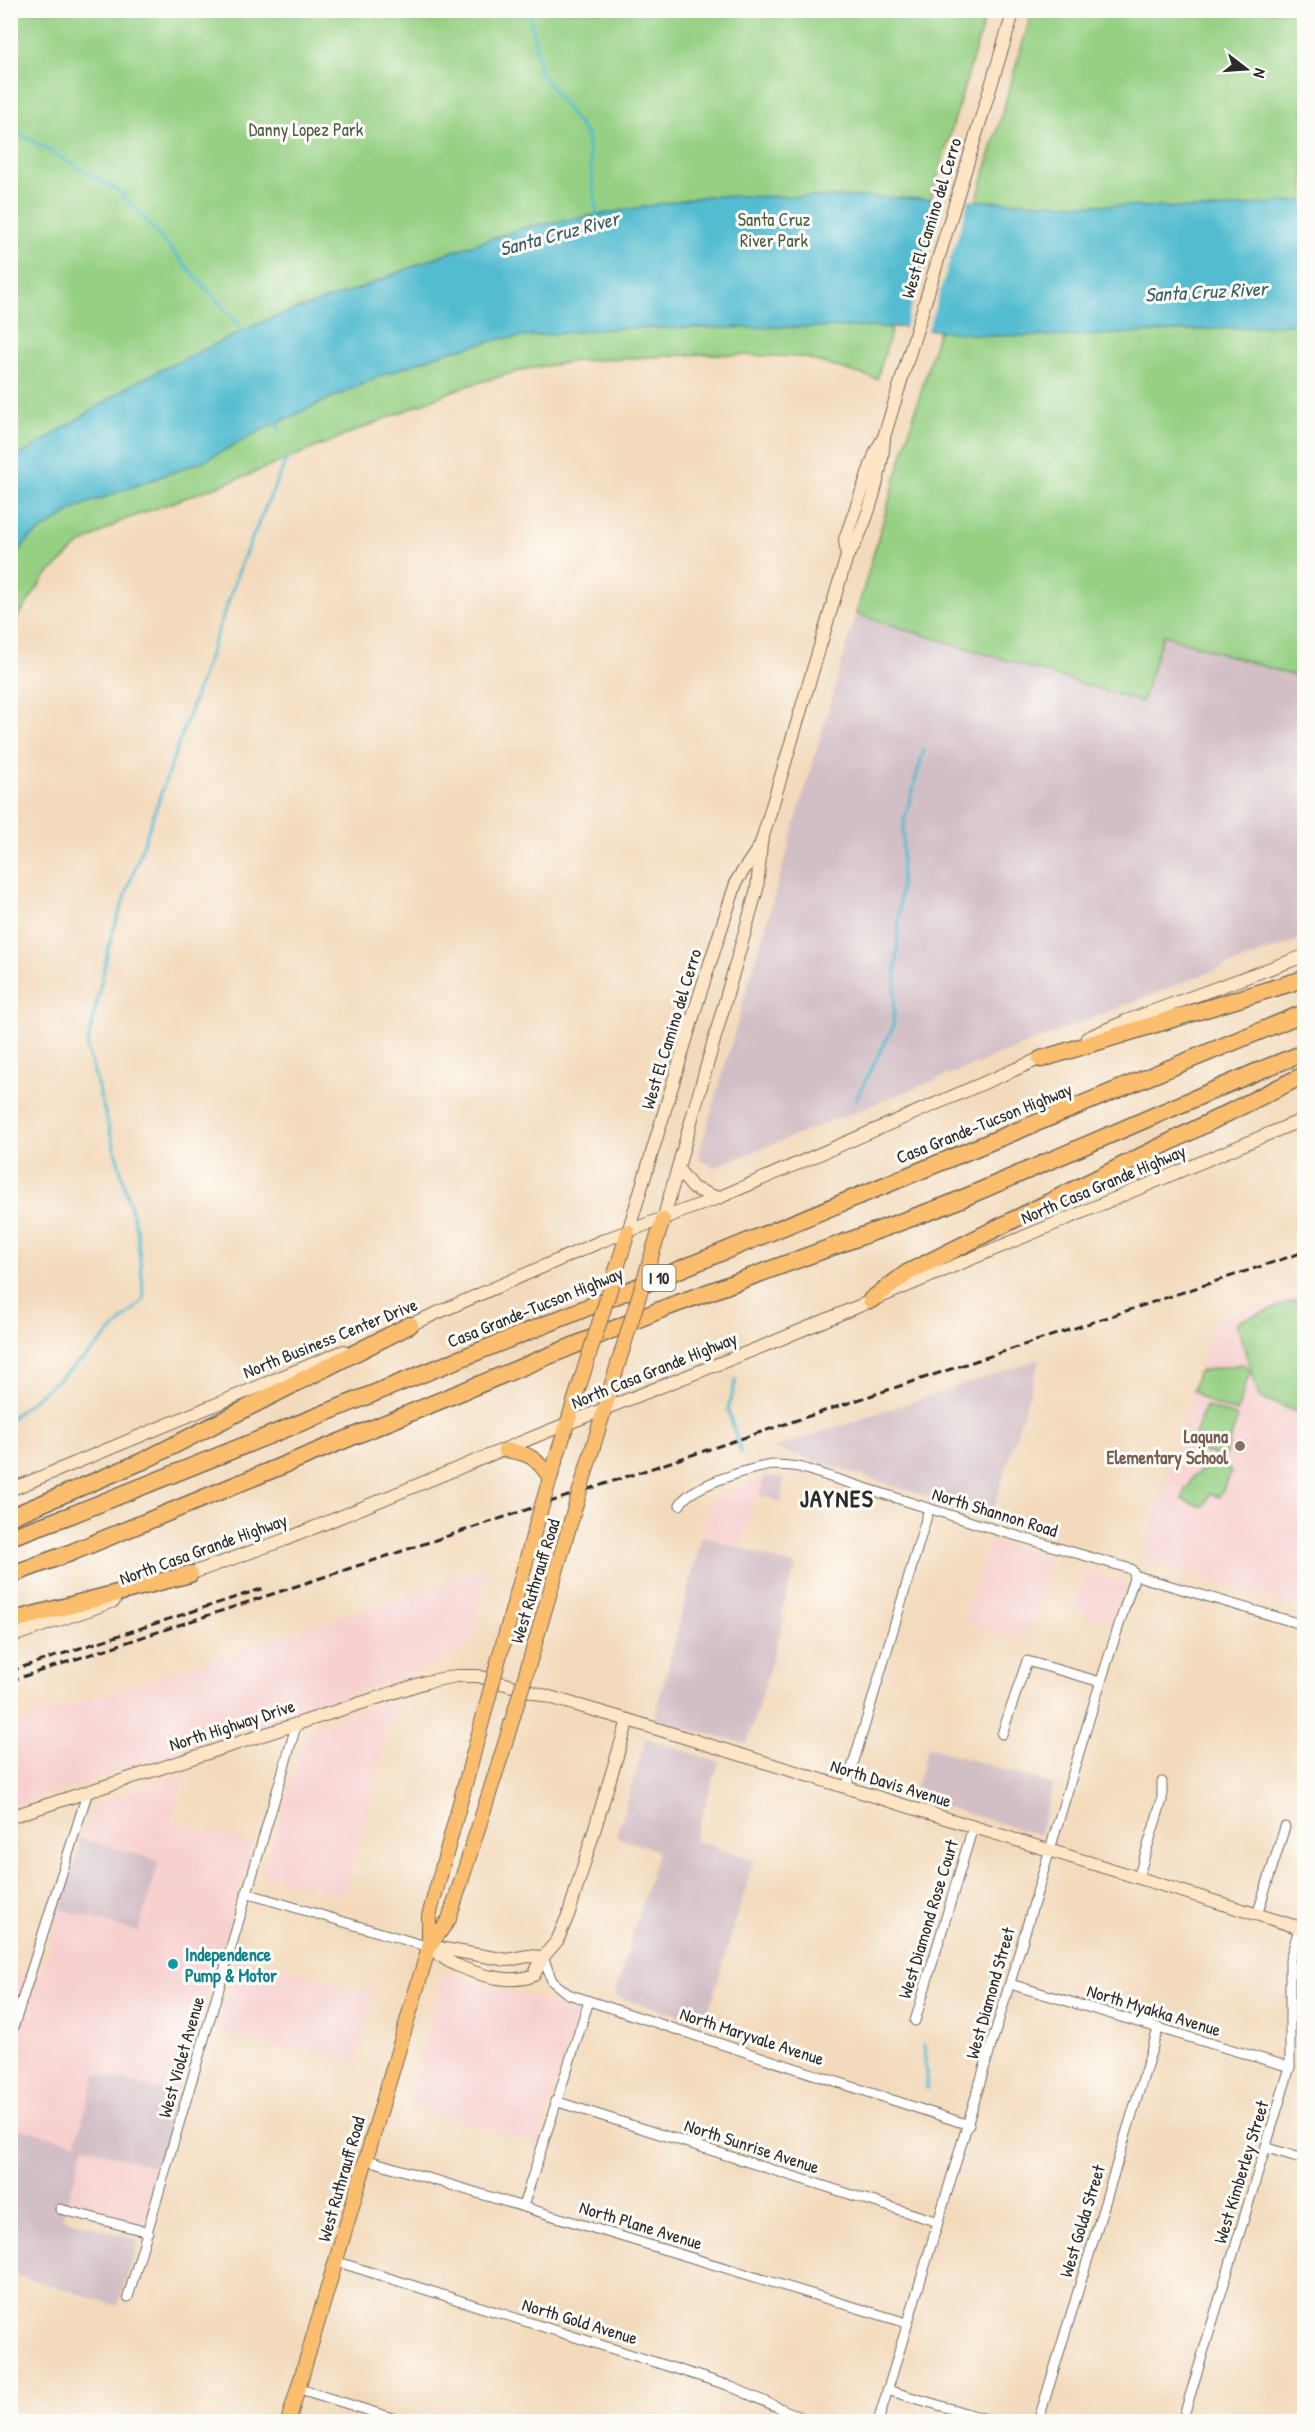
<svg xmlns="http://www.w3.org/2000/svg" width="1315" height="2432" viewBox="0 0 1315 2432" font-family="'Patrick Hand',sans-serif">
<style>
.built{fill:#f7d0cf}
.industrial{fill:#d2bec5}
.green{fill:#95d083;stroke:#607e57;stroke-width:1.5}
.water{fill:#53bcd0;stroke:#3f747e;stroke-width:1.5}
.pier{fill:#f3dabc}
.lines{fill:none;stroke-linecap:round;stroke-linejoin:round}
.stream{stroke:#53bcd0;stroke-width:3}
.street-casing{stroke:#71685e;stroke-width:11}
.secondary-casing{stroke:#71685e;stroke-width:14}
.primary-casing{stroke:#71685e;stroke-width:16}
.highway-casing{stroke:#71685e;stroke-width:19}
.street{stroke:#fff;stroke-width:9}
.secondary{stroke:#fde5c5;stroke-width:12}
.primary{stroke:#fbbe6e;stroke-width:14}
.highway{stroke:#fbbe6e;stroke-width:16}
.rail{stroke:#2b2b2b;stroke-width:3;stroke-dasharray:9 4.5;stroke-linecap:butt}
.primary-bridge-casing{stroke:#71685e;stroke-width:16;stroke-linecap:butt}
.primary-bridge{stroke:#fbbe6e;stroke-width:14}
.education-dot{fill:#8d6e63;stroke:#fdfcf7;stroke-width:2}
.culture-dot{fill:#0f9aa8;stroke:#fdfcf7;stroke-width:2}
.labels{text-anchor:middle;dominant-baseline:central;stroke-width:6;stroke-linejoin:round;paint-order:stroke}
.shield{fill:#fdfcf7;stroke:#6a6a68;stroke-width:1.5}
.shield-label{font-size:16px;font-weight:bold;fill:#2b2b2b}
.park-label{font-size:18px;fill:#4b5d45;stroke:#fdfcf7}
.street-label{font-size:18px;fill:#2b2b2b;stroke:#fdfcf7}
.education-label{font-size:18px;font-weight:bold;fill:#785e54;stroke:#fdfcf7;text-anchor:end}
.culture-label{font-size:18px;font-weight:bold;fill:#0d838f;stroke:#fdfcf7;text-anchor:start}
.water-label{font-size:20px;font-style:italic;fill:#395e65;stroke:#fdfcf7}
.district-label{font-size:24px;font-weight:bold;letter-spacing:1.5px;fill:#2b2b2b;stroke:#fdfcf7}
</style>
<rect width="100%" height="100%" fill="#fdfcf7"/>
<filter id="ink" filterUnits="userSpaceOnUse"><feTurbulence type="fractalNoise" baseFrequency=".0167" numOctaves="2"/><feDisplacementMap in="SourceGraphic" scale="12" xChannelSelector="R" yChannelSelector="G"/><feConvolveMatrix kernelMatrix="1 2 1 2 8 2 1 2 1" color-interpolation-filters="sRGB"/></filter>
<filter id="wash" filterUnits="userSpaceOnUse"><feTurbulence type="fractalNoise" baseFrequency=".008" numOctaves="4" result="noise"/><feDisplacementMap in="SourceGraphic" scale="24" xChannelSelector="R" yChannelSelector="G"/><feGaussianBlur stdDeviation="1.35" result="paint"/><feColorMatrix in="noise" values="0 0 0 0 0 0 0 0 0 0 0 0 0 0 0 0 0 1.4 0 .05"/><feComposite in="paint" operator="in"/></filter>
<g filter="url(#wash)">
<rect width="100%" height="100%" fill="#f3dabc"/>
<!-- built -->
<g class="built">
<polygon points="1304,1291 1304,1610 1141,1559 1215,1320"/>
<polygon points="764,1477 760,1495 756,1494 741,1547 702,1536 712,1500 744,1484"/>
<polygon points="990,1540 1050,1560 1027,1640 965,1622"/>
<polygon points="488,1567 469,1645 408,1676 11,1807 11,1724 225,1656"/>
<polygon points="1085,1571 1125,1582 1113,1623 1073,1610"/>
<polygon points="396,1700 364,1824 343,1895 262,1873 308,1730"/>
<polygon points="186,1772 171,1821 253,1844 176,2094 96,2073 76,2143 11,2126 10,1969 39,1978 61,1909 137,1932 159,1861 81,1838 90,1808"/>
<polygon points="237,1955 374,1996 355,2063 294,2046 292,2053 216,2030"/>
<polygon points="446,1974 579,2011 538,2143 405,2105"/>
<polygon points="84,2146 160,2169 144,2222 68,2199"/>
</g>
<!-- industrial -->
<g class="industrial">
<polygon points="856,614 1142,702 1163,635 1304,679 1304,938 1194,978 715,1167 698,1158"/>
<polygon points="1040,1359 991,1517 774,1448"/>
<polygon points="764,1477 784,1477 781,1502 760,1495"/>
<polygon points="702,1536 796,1566 781,1614 785,1616 747,1744 654,1720"/>
<polygon points="646,1738 719,1762 694,1840 754,1860 705,2023 614,1996 658,1851 616,1837"/>
<polygon points="928,1747 1054,1785 1039,1835 913,1797"/>
<polygon points="81,1838 159,1861 138,1932 61,1909"/>
<polygon points="96,2073 176,2094 160,2169 84,2146 68,2199 63,2218 139,2240 118,2306 11,2273 10,2126 76,2143"/>
</g>
<!-- green -->
<g class="green">
<polygon points="11,11 987,11 877,379 802,357 705,354 577,361 526,369 460,388 246,476 121,521 78,546 44,578 19,615 11,632"/>
<polygon points="1032,11 1304,11 1304,679 1163,635 1142,702 856,614"/>
<polygon points="1304,1297 1304,1415 1259,1397 1236,1322"/>
<path d="M1241,1364L1244,1365L1250,1372L1237,1412C1221,1407 1205,1403 1193,1390L1198,1373L1201,1371Z"/>
<polygon points="1205,1406 1238,1417 1224,1458 1191,1447"/>
<polygon points="1213,1464 1229,1469 1231,1473 1219,1497 1209,1494 1204,1507 1182,1500 1186,1487 1189,1486 1193,1476"/>
</g>
<!-- water -->
<polygon class="water" points="706,196 867,197 1215,209 1304,200 1304,323 1253,327 1077,336 990,336 905,327 618,328 501,339 444,353 378,377 270,426 206,460 78,507 31,537 11,560 11,464 19,456 136,382 268,319 358,289 439,256 526,227"/>
<!-- pier -->
<polygon class="pier" points="944,197 970,197 927,333 904,330"/>
<g class="lines">
<!-- stream -->
<g class="stream">
<polyline points="529,10 540,72 587,136 597,217"/>
<polyline points="10,128 119,191 246,333"/>
<polyline points="277,421 280,434"/>
<polyline points="855,1101 893,1027 904,821 924,749"/>
<polyline points="736,1380 728,1410 741,1453"/>
<polyline points="10,1419 90,1353 144,1299 137,1231 87,1047 111,937 243,559 287,458"/>
<polyline points="924,2045 927,2089"/>
</g>
</g>
</g>
<g filter="url(#ink)">
<g class="lines">
<defs>
<g id="street">
<path d="M680,1505C688,1486 755,1466 775,1465C783,1465 791,1466 799,1467L1000,1531L1131,1569L1135,1575L1144,1578L1304,1625"/>
<polyline points="1002,1734 1027,1661 1101,1682"/>
<polyline points="846,1788 929,1509"/>
<polyline points="1138,1878 1162,1800 1162,1782"/>
<polyline points="246,1893 429,1947"/>
<polyline points="1257,1915 1285,1827"/>
<polyline points="543,1957 552,1981 568,1994 969,2125"/>
<polyline points="1010,1984 1290,2067"/>
<polyline points="915,2021 973,1827"/>
<polyline points="10,2038 88,1791"/>
<polyline points="555,2101 938,2222"/>
<polyline points="1267,2148 1304,2159"/>
<polyline points="365,2159 907,2323"/>
<polyline points="523,2206 589,2001"/>
<polyline points="60,2209 148,2232"/>
<polyline points="335,2261 727,2385 812,2422"/>
<polyline points="128,2297 297,1723"/>
<polyline points="297,2388 405,2422"/>
<polyline points="887,2390 996,2422"/>
<polyline points="10,2421 11,2422"/>
<polyline points="878,2422 1094,1703 1135,1575"/>
<polyline points="1038,2422 1158,2029"/>
<polyline points="1182,2422 1290,2067 1290,1960 1299,1928"/>
</g>
<g id="secondary">
<polyline points="847,556 845,539 876,451 884,437 1014,10"/>
<polyline points="1087,1038 1126,1021 1304,956"/>
<polyline points="678,1169 693,1188 718,1198"/>
<path d="M663,1220L757,889L761,843L847,556C866,531 883,468 884,437"/>
<polyline points="628,1232 699,997 737,880 760,846"/>
<polyline points="405,1327 604,1240 718,1198 1046,1056"/>
<polyline points="10,1490 344,1351"/>
<polyline points="184,1576 284,1540 551,1430 771,1343 1304,1119"/>
<polyline points="10,1637 114,1601"/>
<polyline points="10,1817 426,1682 456,1676 478,1676 628,1720 1304,1929"/>
<path d="M429,1947C437,1953 446,1961 456,1965C478,1975 511,1985 534,1975L543,1957L557,1941L569,1913L628,1720"/>
<polyline points="433,1947 507,1960 528,1956 543,1957"/>
</g>
<g id="primary">
<polyline points="655,1244 663,1220"/>
<polyline points="620,1258 628,1232"/>
<polyline points="593,1447 618,1364"/>
<path d="M505,1450C529,1453 537,1458 550,1478"/>
<polyline points="550,1478 581,1380"/>
<polyline points="499,1658 533,1536"/>
<polyline points="528,1667 570,1524"/>
<polyline points="429,1947 449,1919 505,1744"/>
<polyline points="288,2422 429,1947 429,1916 478,1737"/>
</g>
<g id="highway">
<polyline points="1041,1059 1304,979"/>
<polyline points="871,1300 907,1273 1304,1075"/>
<polyline points="10,1517 143,1461 410,1325"/>
<polyline points="10,1537 71,1515 569,1315 1304,1013"/>
<polyline points="10,1575 70,1553 665,1308 947,1205 1263,1069 1304,1053"/>
<polyline points="10,1621 190,1574"/>
</g>
</defs>
<!-- street casing -->
<use href="#street" class="street-casing"/>
<!-- secondary casing -->
<use href="#secondary" class="secondary-casing"/>
<!-- primary casing -->
<use href="#primary" class="primary-casing"/>
<!-- highway casing -->
<use href="#highway" class="highway-casing"/>
<!-- street -->
<use href="#street" class="street"/>
<!-- secondary -->
<use href="#secondary" class="secondary"/>
<!-- primary -->
<use href="#primary" class="primary"/>
<!-- highway -->
<use href="#highway" class="highway"/>
<!-- rail -->
<g class="rail">
<polyline points="10,1671 264,1588"/>
<polyline points="10,1681 1304,1252"/>
</g>
<defs>
<g id="primary-bridge">
<polyline points="618,1364 655,1244"/>
<polyline points="581,1380 620,1258"/>
<polyline points="570,1524 593,1447"/>
<polyline points="533,1536 550,1478"/>
<polyline points="478,1737 499,1658"/>
<polyline points="505,1744 528,1667"/>
</g>
</defs>
<!-- primary-bridge casing -->
<use href="#primary-bridge" class="primary-bridge-casing"/>
<!-- primary-bridge -->
<use href="#primary-bridge" class="primary-bridge"/>
</g>
</g>
<!-- markers -->
<circle class="education-dot" cx="1240" cy="1446" r="6"/>
<circle class="culture-dot" cx="173" cy="1964" r="6"/>
<g class="labels">
<!-- shield labels -->
<rect class="shield" x="642.5" y="1265" width="33" height="26" rx="4.5"/>
<g class="shield-label">
<text x="659" y="1278">I 10</text>
</g>
<!-- park labels -->
<g class="park-label">
<text x="306" y="129">Danny Lopez Park</text>
<text x="774" y="219">Santa Cruz<tspan x="774" dy="21">River Park</tspan></text>
</g>
<!-- street labels -->
<g class="street-label">
<text transform="translate(931 218) rotate(-73)">West El Camino del Cerro</text>
<text transform="translate(671 1029) rotate(-73)">West El Camino del Cerro</text>
<text transform="translate(984 1123) rotate(-22)">Casa Grande-Tucson Highway</text>
<text transform="translate(1103 1184) rotate(-23)">North Casa Grande Highway</text>
<text transform="translate(535 1307) rotate(-22)">Casa Grande-Tucson Highway</text>
<text transform="translate(330 1338) rotate(-22)">North Business Center Drive</text>
<text transform="translate(654 1370) rotate(-22)">North Casa Grande Highway</text>
<text transform="translate(995 1512) rotate(17)">North Shannon Road</text>
<text transform="translate(203 1549) rotate(-20)">North Casa Grande Highway</text>
<text transform="translate(535 1581) rotate(-73)">West Ruthrauff Road</text>
<text transform="translate(232 1725) rotate(-18)">North Highway Drive</text>
<text transform="translate(891 1783) rotate(17)">North Davis Avenue</text>
<text transform="translate(928 1919) rotate(-73)">West Diamond Rose Court</text>
<text transform="translate(990 1993) rotate(-74)">West Diamond Street</text>
<text transform="translate(1154 2010) rotate(17)">North Myakka Avenue</text>
<text transform="translate(752 2036) rotate(18)">North Maryvale Avenue</text>
<text transform="translate(181 2057) rotate(-74)">West Violet Avenue</text>
<text transform="translate(752 2146) rotate(18)">North Sunrise Avenue</text>
<text transform="translate(1241 2172) rotate(-73)">West Kimberley Street</text>
<text transform="translate(341 2179) rotate(-74)">West Ruthrauff Road</text>
<text transform="translate(1082 2221) rotate(-73)">West Golda Street</text>
<text transform="translate(641 2225) rotate(17)">North Plane Avenue</text>
<text transform="translate(580 2321) rotate(17)">North Gold Avenue</text>
</g>
<!-- education labels -->
<g class="education-label">
<text x="1228" y="1436">Laguna<tspan x="1228" dy="21">Elementary School</tspan></text>
</g>
<!-- culture labels -->
<g class="culture-label">
<text x="185" y="1954">Independence<tspan x="185" dy="21">Pump &amp; Motor</tspan></text>
</g>
<!-- water labels -->
<g class="water-label">
<text transform="translate(559 233) rotate(-15)">Santa Cruz River</text>
<text transform="translate(1206 291) rotate(-3)">Santa Cruz River</text>
</g>
<!-- district labels -->
<g class="district-label">
<text x="837" y="1498">JAYNES</text>
</g>
</g>
<!-- margin -->
<rect width="1315" height="2432" fill="none" stroke="#fdfcf7" stroke-width="36"/>
<!-- north arrow -->
<g transform="translate(1246 69) rotate(107)" stroke="#fdfcf7" stroke-width="4.5" paint-order="stroke">
<path d="M0-4.5L10 22L0 15L-10 22Z" fill="#2b2b2b"/>
<text y="-9" font-size="16" font-weight="bold" text-anchor="middle" fill="#2b2b2b">N</text>
</g>
</svg>
